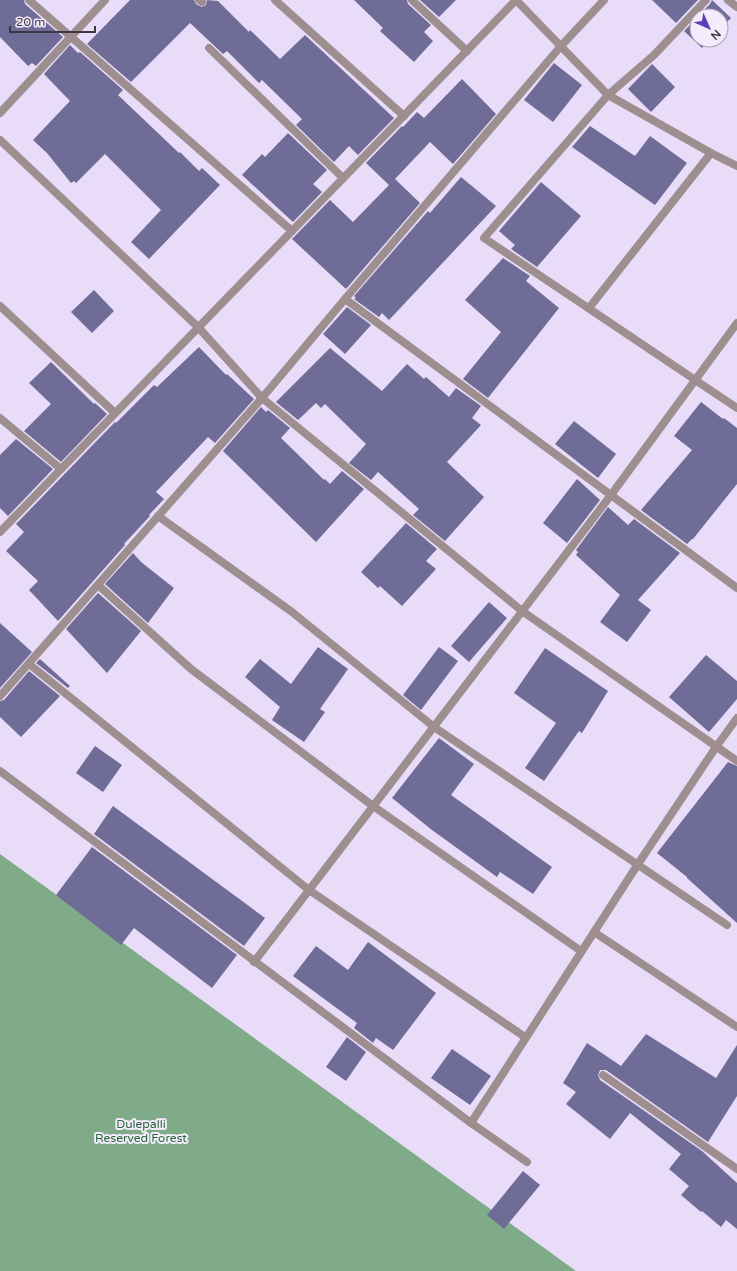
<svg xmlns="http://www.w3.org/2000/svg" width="737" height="1271" viewBox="0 0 737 1271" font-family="'Varela Round',sans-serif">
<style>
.forest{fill:#80ab88}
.building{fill:#6f6c98}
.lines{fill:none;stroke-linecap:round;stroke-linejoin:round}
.street{stroke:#9e8e8f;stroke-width:8}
.labels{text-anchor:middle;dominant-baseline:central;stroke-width:4;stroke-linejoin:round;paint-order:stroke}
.park-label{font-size:12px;fill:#266639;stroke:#f4ecfd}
</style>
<rect width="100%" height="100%" fill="#e9dcf9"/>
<!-- forest -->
<polygon class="forest" points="0,854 576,1271 0,1271"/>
<!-- building -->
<g class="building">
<polygon points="0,0 24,0 25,4 63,37 36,66 32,63 28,66 0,37"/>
<polygon points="130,0 194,0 196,4 202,7 206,5 207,0 218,1 249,32 250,30 280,59 305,35 394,118 358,155 349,146 334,162 296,125 302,119 262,80 259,83 227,51 223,54 190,23 131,82 87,44"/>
<polygon points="354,0 407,0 408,4 431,25 424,32 433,41 414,62 380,31 383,28"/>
<polygon points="420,0 456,0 439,17"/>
<polygon points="652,0 698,0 676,23"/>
<polygon points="712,0 731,18 721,28 721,16 698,16 710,4"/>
<polygon points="697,18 697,40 709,40 702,48 684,31"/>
<polygon points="70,45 78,53 80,52 123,90 118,95 179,153 180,152 199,171 202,168 220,185 149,259 131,242 161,210 105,154 76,183 74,181 71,183 47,153 33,140 70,101 44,74"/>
<polygon points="554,63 582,85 553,122 524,100"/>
<polygon points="652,64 675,87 651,112 628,89"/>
<polygon points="462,79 496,114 453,164 430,142 395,179 420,203 346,289 292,239 330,200 353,222 389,185 366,163 402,126 403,127 417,112 424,118"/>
<polygon points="590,126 635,156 650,136 687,163 655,205 572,147"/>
<polygon points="288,133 327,170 313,184 322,192 293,222 242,175 262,154 265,157"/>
<polygon points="461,177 496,206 389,320 382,313 379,317 354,299 356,298 354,296 428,211 430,213"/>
<polygon points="541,182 581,216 537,267 511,249 515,245 499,231"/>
<polygon points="503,258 530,276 526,281 559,308 488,398 463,379 501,332 465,300"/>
<polygon points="94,290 114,311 92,333 71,312"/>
<polygon points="347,307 371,325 345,354 323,334"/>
<polygon points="199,347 226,375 227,374 254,399 215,443 208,437 156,492 164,499 149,515 150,516 124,544 125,545 58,621 29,590 38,581 6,551 24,532 16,524 115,422 116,423 154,385 157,387"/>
<polygon points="330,348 382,391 407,364 424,379 426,377 449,397 456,388 481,406 472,418 481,425 447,462 484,497 445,541 413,515 419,509 378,472 371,480 349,463 366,444 325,404 321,408 316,403 298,420 276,402"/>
<polygon points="51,362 94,404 95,403 107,414 61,462 24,431 51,404 29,383"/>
<polygon points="701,402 723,419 724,418 737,428 737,484 693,539 692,539 687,544 641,510 692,450 674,436"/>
<polygon points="261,407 266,412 268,410 290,428 281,438 324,480 325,479 330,484 342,471 364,489 316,542 223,451"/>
<polygon points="574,421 616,454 598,478 555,444"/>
<polygon points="16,439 53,469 8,516 0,508 0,455"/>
<polygon points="577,479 600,500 567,543 543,523"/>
<polygon points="608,507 628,525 634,519 680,553 638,600 651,610 627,642 600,622 620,595 576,555 578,552 576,550"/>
<polygon points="406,523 437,549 426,561 436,569 402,606 380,586 378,588 361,572"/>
<polygon points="133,553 141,562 174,588 148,623 105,584"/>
<polygon points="98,593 141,631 107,673 66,629"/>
<polygon points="489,602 507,618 469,662 451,646"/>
<polygon points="0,623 32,652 0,688"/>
<polygon points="318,647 348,669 320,709 325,712 304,742 272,720 280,707 245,677 260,659 291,684"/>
<polygon points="439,647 458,661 421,710 403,695"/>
<polygon points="545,648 608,691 582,733 579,731 544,781 525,768 556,723 514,693"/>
<polygon points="706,655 737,681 737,699 709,732 669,697"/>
<polygon points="40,659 70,686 68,688 36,663"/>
<polygon points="29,671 60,696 21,737 0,717 0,701 4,700"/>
<polygon points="439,738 474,764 451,795 552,867 533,894 500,872 497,877 432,830 392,798"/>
<polygon points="95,746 122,765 103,792 76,773"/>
<polygon points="728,762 737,766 737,923 687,878 687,877 657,853"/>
<polygon points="113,806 265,918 244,946 94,834"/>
<polygon points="92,847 237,955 212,988 134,928 121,945 56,895"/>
<polygon points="368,942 436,993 393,1050 376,1038 373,1043 354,1028 357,1023 293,976 316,946 348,970"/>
<polygon points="646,1034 716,1078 737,1045 737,1096 708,1142 606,1070 600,1070 598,1075 600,1080 702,1151 737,1183 737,1229 726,1220 721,1227 702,1211 701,1212 681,1195 689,1186 669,1169 681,1154 630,1113 610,1139 566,1104 576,1092 563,1083 587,1043 621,1066"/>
<polygon points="347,1037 366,1052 346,1081 326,1067"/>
<polygon points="452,1049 491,1076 470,1105 431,1078"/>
<polygon points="523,1171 540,1185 504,1229 487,1215"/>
</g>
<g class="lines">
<!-- street -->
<g class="street">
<polyline points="29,0 292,231"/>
<polyline points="199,0 202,2"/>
<polyline points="275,0 404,116"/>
<polyline points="412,0 467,51"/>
<polyline points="516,0 608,95 711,153 737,166"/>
<polyline points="706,0 654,55 608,95 484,238 737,408"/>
<polyline points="728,0 737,7"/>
<polyline points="209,48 343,178"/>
<polyline points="0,113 105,0"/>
<polyline points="0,140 198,327 262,398 522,611 737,761"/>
<polyline points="345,299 737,588"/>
<polyline points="0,306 115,413"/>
<polyline points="589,308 711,153"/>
<polyline points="0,418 61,469"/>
<polyline points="158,516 292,612 434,727 727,925"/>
<polyline points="0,532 516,0"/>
<polyline points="98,585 191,669 373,806 581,951"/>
<polyline points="29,664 309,890 525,1037"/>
<polyline points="0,696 262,398 345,299 561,46 604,0"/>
<polyline points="0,771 471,1123 527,1162"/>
<polyline points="594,932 737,1027"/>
<polyline points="254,962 611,495 737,323"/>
<polyline points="603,1075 737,1169"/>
<polyline points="471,1123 638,864 716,747 737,718"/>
</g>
</g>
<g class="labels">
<!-- park labels -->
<g class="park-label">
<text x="141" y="1124">Dulepalli<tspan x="141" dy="14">Reserved Forest</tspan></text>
</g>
</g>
<!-- north arrow -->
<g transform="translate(709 28) rotate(135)"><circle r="19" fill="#f4ecfd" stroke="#aaa3b2"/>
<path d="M0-3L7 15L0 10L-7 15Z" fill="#5e3eb6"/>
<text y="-6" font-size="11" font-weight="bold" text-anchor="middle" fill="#3b3641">N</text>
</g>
<!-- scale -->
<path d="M10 26v6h85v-6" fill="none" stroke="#3b3641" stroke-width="2"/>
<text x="16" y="26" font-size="12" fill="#3b3641" stroke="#f4ecfd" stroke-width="3" paint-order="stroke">20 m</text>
</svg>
